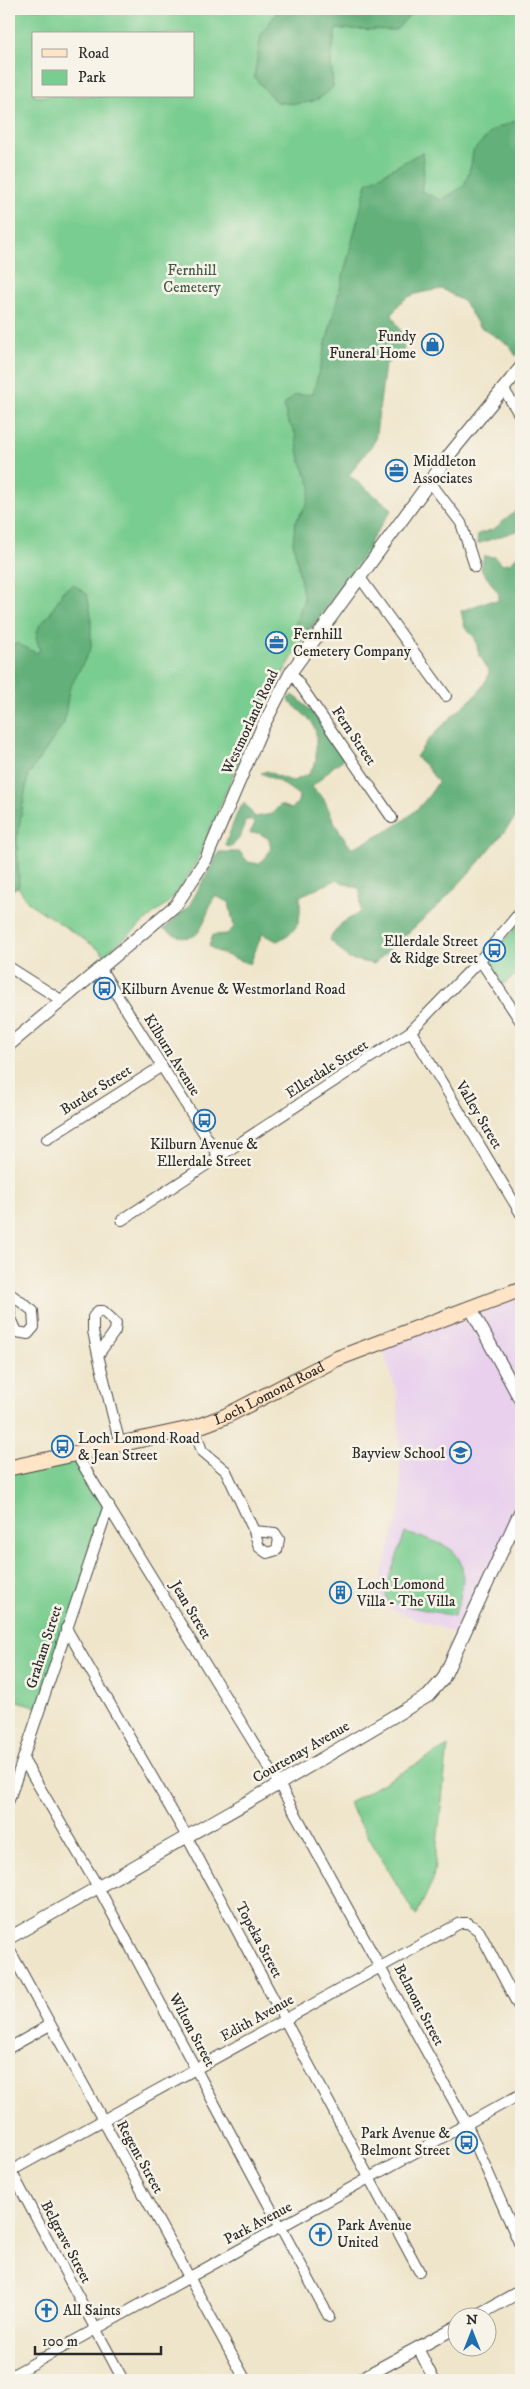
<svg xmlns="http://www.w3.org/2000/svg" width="530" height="2389" viewBox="0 0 530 2389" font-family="'IM FELL DW Pica',serif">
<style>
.built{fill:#e9d1ed}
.green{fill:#7acd90;stroke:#527c5e;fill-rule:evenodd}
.forest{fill:#63b07a;stroke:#476e52}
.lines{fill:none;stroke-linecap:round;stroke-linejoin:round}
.minor-casing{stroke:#484743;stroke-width:12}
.tertiary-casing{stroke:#484743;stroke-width:14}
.secondary-casing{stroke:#484743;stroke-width:17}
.minor{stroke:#fff;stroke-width:10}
.tertiary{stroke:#fff;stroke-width:12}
.secondary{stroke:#ffe4c6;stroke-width:15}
.labels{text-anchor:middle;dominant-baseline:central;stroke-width:5;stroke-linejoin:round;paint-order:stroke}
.park-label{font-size:15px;fill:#435c49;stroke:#f7f3e8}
.poi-label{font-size:15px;fill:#2b2b2b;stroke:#f7f3e8;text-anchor:start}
.street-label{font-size:15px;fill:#2b2b2b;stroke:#f7f3e8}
</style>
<rect width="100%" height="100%" fill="#f7f3e8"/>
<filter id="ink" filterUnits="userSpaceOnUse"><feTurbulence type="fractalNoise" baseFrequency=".02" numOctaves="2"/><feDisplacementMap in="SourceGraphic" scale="10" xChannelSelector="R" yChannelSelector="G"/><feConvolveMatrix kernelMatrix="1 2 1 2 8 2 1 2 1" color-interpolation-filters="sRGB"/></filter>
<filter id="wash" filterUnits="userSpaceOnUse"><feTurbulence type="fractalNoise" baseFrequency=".0096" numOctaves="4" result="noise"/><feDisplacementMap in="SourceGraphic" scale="20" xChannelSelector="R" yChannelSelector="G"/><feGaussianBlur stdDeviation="1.12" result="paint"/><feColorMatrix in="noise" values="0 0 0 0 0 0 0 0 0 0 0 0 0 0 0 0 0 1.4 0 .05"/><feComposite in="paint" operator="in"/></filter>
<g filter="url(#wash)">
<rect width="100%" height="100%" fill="#efe5ca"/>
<!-- built -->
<polygon class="built" points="521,1289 521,1510 463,1636 374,1603 401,1505 398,1396 380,1341"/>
<!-- green -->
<g class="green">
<path d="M9,9H521V289L399,243L321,512L372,546L305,636L261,710L193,869L172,899L104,955L100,950L29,903L9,874ZM34,34H194V96H34Z"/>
<polygon points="521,921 521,971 503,984 486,962"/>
<polygon points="76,1454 109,1505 40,1708 9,1698 9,1468"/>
<path d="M405,1533C419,1537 434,1540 447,1547C472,1560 462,1596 454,1616L388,1602L385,1590Z"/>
<polygon points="448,1746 433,1880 416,1916 348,1803"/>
</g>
<!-- forest -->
<g class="forest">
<path d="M279,9H415L396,30L336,29L331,61L333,87C315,106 300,105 276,102L254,77L261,35Z"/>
<path d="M515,121L521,123V350L516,356L509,345L479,326L464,302L442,289C419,293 403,293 392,315L401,332L404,350L385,365L375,441L349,475L392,509L319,619L305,632L295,625L304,599L293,542L295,523L307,503L311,486L300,460L295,433L287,420L284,405L295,395L313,394L367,183L422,152L424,172L421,191L441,200L464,186L471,165L473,151L493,130Z"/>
<polygon points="516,511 521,511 521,542 519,530 477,544 478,534 494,529"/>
<path d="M521,553V811L480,861L442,902L374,964L349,959L329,939L342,923L361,912L360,889L336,880L300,896C301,921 300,930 277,941L262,934L250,964L216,951L209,946L213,935L227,934L234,927L229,902L215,896C201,919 205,954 164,929L189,906L219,852H240L248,862L259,864L266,857L271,848L269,839L259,833H250L255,823L250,820H245C243,833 240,841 229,847L225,845L238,811L244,803L255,817L272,814L280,805L292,809L298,802L299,795L280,782L261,773L267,771L282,778L293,781L309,774L316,761V732L312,722L287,699L293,695C315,710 330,737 344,759L334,766L312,787L324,799L335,824L351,848C388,833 417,817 438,782L425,765L416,757L427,741L449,719L479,692L488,677L489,671L479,654L475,638L465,628L461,611L488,601H498L499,594L481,569L484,556L495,557L502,564L510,563Z"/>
<polygon points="73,584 87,594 91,614 91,648 69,690 64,723 28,776 17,839 19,886 9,892 9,648 17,643 36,653 40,650 36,638 39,626 50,614 63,591"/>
</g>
</g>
<g filter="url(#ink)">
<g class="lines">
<defs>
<g id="minor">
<polyline points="503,388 521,417"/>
<polyline points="430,482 461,523 475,567"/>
<polyline points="361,579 446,696"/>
<polyline points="291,672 392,818"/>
<polyline points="480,960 521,1022"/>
<polyline points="9,967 61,1000"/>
<polyline points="100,968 219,1157"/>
<polyline points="411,1031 521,1214"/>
<polyline points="47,1139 162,1066"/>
<polyline points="122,1220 411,1031 480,960 521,911"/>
<polyline points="9,1293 33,1311 34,1327 28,1334 17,1332 10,1316 9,1297"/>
<polyline points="98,1355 93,1331 93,1317 98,1311 103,1311 116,1323 115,1331 98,1355 120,1445"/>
<polyline points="194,1428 202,1451 226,1471 254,1531 259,1547 267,1553 277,1550 279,1539 275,1533 254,1531"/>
<polyline points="76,1454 279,1784 467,2125 521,2247"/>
<polyline points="66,1628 186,1835 419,2271"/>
<polyline points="23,1759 98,1887 329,2317"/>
<polyline points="9,1800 109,1505"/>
<polyline points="9,1949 245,2379"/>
<polyline points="9,2048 50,2025"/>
<polyline points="11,2171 123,2380"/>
<polyline points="9,2172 460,1923 468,1923 479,1931 521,2011"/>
<polyline points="418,2348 434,2380"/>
<polyline points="9,2377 521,2094"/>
</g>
<g id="tertiary">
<polyline points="9,1045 176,905 206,859 261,730 291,672 450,454 521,367"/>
<polyline points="470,1307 521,1401"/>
<polyline points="9,1938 279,1784 428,1696 443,1679 521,1510"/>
<polyline points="476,2316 521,2291"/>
<polyline points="359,2380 458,2326"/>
</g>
<g id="secondary">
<path id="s1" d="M9,1468L194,1428L226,1416L336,1359L521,1289"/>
</g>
</defs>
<!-- minor casing -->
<use href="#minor" class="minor-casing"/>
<!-- tertiary casing -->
<use href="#tertiary" class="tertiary-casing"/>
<!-- secondary casing -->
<use href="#secondary" class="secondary-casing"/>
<!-- minor -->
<use href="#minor" class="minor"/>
<!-- tertiary -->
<use href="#tertiary" class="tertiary"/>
<!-- secondary -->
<use href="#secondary" class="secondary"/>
</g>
</g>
<!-- icons -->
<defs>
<symbol id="shop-ring" viewBox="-11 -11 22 22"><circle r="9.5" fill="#f7f3e8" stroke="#1f6fb2" stroke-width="1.5"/><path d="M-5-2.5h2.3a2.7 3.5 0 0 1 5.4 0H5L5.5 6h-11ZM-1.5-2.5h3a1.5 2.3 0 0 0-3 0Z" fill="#1f6fb2"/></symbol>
<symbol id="office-ring" viewBox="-11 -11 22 22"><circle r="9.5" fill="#f7f3e8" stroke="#1f6fb2" stroke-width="1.5"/><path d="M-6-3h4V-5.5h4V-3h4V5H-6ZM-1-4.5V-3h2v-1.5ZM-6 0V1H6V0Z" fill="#1f6fb2"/></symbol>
<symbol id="bus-ring" viewBox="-11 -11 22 22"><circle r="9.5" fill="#f7f3e8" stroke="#1f6fb2" stroke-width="1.5"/><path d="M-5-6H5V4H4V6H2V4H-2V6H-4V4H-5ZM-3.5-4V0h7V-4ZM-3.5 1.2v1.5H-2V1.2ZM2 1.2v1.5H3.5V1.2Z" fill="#1f6fb2"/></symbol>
<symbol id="school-ring" viewBox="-11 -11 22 22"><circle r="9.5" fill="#f7f3e8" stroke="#1f6fb2" stroke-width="1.5"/><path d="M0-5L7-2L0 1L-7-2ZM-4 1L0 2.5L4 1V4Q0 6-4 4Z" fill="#1f6fb2"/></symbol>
<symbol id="building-ring" viewBox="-11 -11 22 22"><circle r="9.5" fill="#f7f3e8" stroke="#1f6fb2" stroke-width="1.5"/><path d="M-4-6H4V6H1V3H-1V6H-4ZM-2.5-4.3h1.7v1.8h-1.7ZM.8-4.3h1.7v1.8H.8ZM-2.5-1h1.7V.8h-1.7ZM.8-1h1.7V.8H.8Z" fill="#1f6fb2"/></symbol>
<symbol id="church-ring" viewBox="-11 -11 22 22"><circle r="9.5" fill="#f7f3e8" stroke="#1f6fb2" stroke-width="1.5"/><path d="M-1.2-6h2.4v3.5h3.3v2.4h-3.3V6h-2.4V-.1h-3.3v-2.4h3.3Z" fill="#1f6fb2"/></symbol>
</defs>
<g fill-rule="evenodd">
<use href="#shop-ring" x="420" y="332" width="25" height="25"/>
<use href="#office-ring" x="384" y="458" width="25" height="25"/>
<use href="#office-ring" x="264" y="630" width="25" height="25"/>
<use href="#bus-ring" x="482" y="938" width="25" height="25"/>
<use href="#bus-ring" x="92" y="976" width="25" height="25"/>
<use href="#bus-ring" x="192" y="1108" width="25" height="25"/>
<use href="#bus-ring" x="50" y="1434" width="25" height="25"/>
<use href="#school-ring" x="448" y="1440" width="25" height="25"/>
<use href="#building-ring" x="328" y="1580" width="25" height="25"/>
<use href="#bus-ring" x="454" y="2130" width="25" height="25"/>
<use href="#church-ring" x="308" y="2222" width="25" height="25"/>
<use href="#church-ring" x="34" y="2298" width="25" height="25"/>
</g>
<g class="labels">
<!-- park labels -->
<g class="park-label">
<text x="192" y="270">Fernhill<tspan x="192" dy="17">Cemetery</tspan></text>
</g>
<!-- poi labels -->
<g class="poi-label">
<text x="416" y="336" text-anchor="end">Fundy<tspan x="416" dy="17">Funeral Home</tspan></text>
<text x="413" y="461">Middleton<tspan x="413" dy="17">Associates</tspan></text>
<text x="293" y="634">Fernhill<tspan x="293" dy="17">Cemetery Company</tspan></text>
<text x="478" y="941" text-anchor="end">Ellerdale Street<tspan x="478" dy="17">&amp; Ridge Street</tspan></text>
<text x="121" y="989">Kilburn Avenue &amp; Westmorland Road</text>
<text x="204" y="1144" text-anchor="middle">Kilburn Avenue &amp;<tspan x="204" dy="17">Ellerdale Street</tspan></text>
<text x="78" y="1438">Loch Lomond Road<tspan x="78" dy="17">&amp; Jean Street</tspan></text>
<text x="445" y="1453" text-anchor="end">Bayview School</text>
<text x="357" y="1584">Loch Lomond<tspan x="357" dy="17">Villa - The Villa</tspan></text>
<text x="450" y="2133" text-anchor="end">Park Avenue &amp;<tspan x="450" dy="17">Belmont Street</tspan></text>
<text x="337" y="2225">Park Avenue<tspan x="337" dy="17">United</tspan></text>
<text x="63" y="2310">All Saints</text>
</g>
<!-- street labels -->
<g class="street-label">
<text transform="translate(250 722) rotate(-65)">Westmorland Road</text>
<text transform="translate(354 736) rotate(56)">Fern Street</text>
<text transform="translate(172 1055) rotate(58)">Kilburn Avenue</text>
<text transform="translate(327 1069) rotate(-33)">Ellerdale Street</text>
<text transform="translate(96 1090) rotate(-32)">Burder Street</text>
<text transform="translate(479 1115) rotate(59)">Valley Street</text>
<text stroke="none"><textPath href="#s1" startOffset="272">Loch Lomond Road</textPath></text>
<text transform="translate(191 1610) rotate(59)">Jean Street</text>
<text transform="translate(44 1647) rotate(-72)">Graham Street</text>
<text transform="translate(301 1752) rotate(-30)">Courtenay Avenue</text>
<text transform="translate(259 1940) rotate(62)">Topeka Street</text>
<text transform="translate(419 2005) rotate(62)">Belmont Street</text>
<text transform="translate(257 2018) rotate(-29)">Edith Avenue</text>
<text transform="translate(192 2030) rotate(62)">Wilton Street</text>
<text transform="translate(140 2157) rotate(61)">Regent Street</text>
<text transform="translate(258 2223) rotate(-28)">Park Avenue</text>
<text transform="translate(66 2242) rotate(62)">Belgrave Street</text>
</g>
</g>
<!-- margin -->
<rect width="530" height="2389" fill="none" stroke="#f7f3e8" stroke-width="30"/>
<!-- legend -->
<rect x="32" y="32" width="162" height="65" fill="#f7f3e8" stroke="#a5a39c"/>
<rect x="42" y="49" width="25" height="8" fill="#ffe4c6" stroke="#a5a39c"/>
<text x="78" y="58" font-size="15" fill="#2b2b2b">Road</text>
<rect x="42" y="70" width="25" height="15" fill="#7acd90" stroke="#a5a39c"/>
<text x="78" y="82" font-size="15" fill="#2b2b2b">Park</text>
<!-- north arrow -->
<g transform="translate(472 2332)"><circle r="24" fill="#f7f3e8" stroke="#a5a39c"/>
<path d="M0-4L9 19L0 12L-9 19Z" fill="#1f6fb2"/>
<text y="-8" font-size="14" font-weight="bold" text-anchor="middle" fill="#2b2b2b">N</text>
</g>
<!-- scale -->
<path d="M35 2346v8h126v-8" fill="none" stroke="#2b2b2b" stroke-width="2.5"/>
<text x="42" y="2346" font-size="15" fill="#2b2b2b" stroke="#f7f3e8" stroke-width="4" paint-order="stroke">100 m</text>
</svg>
